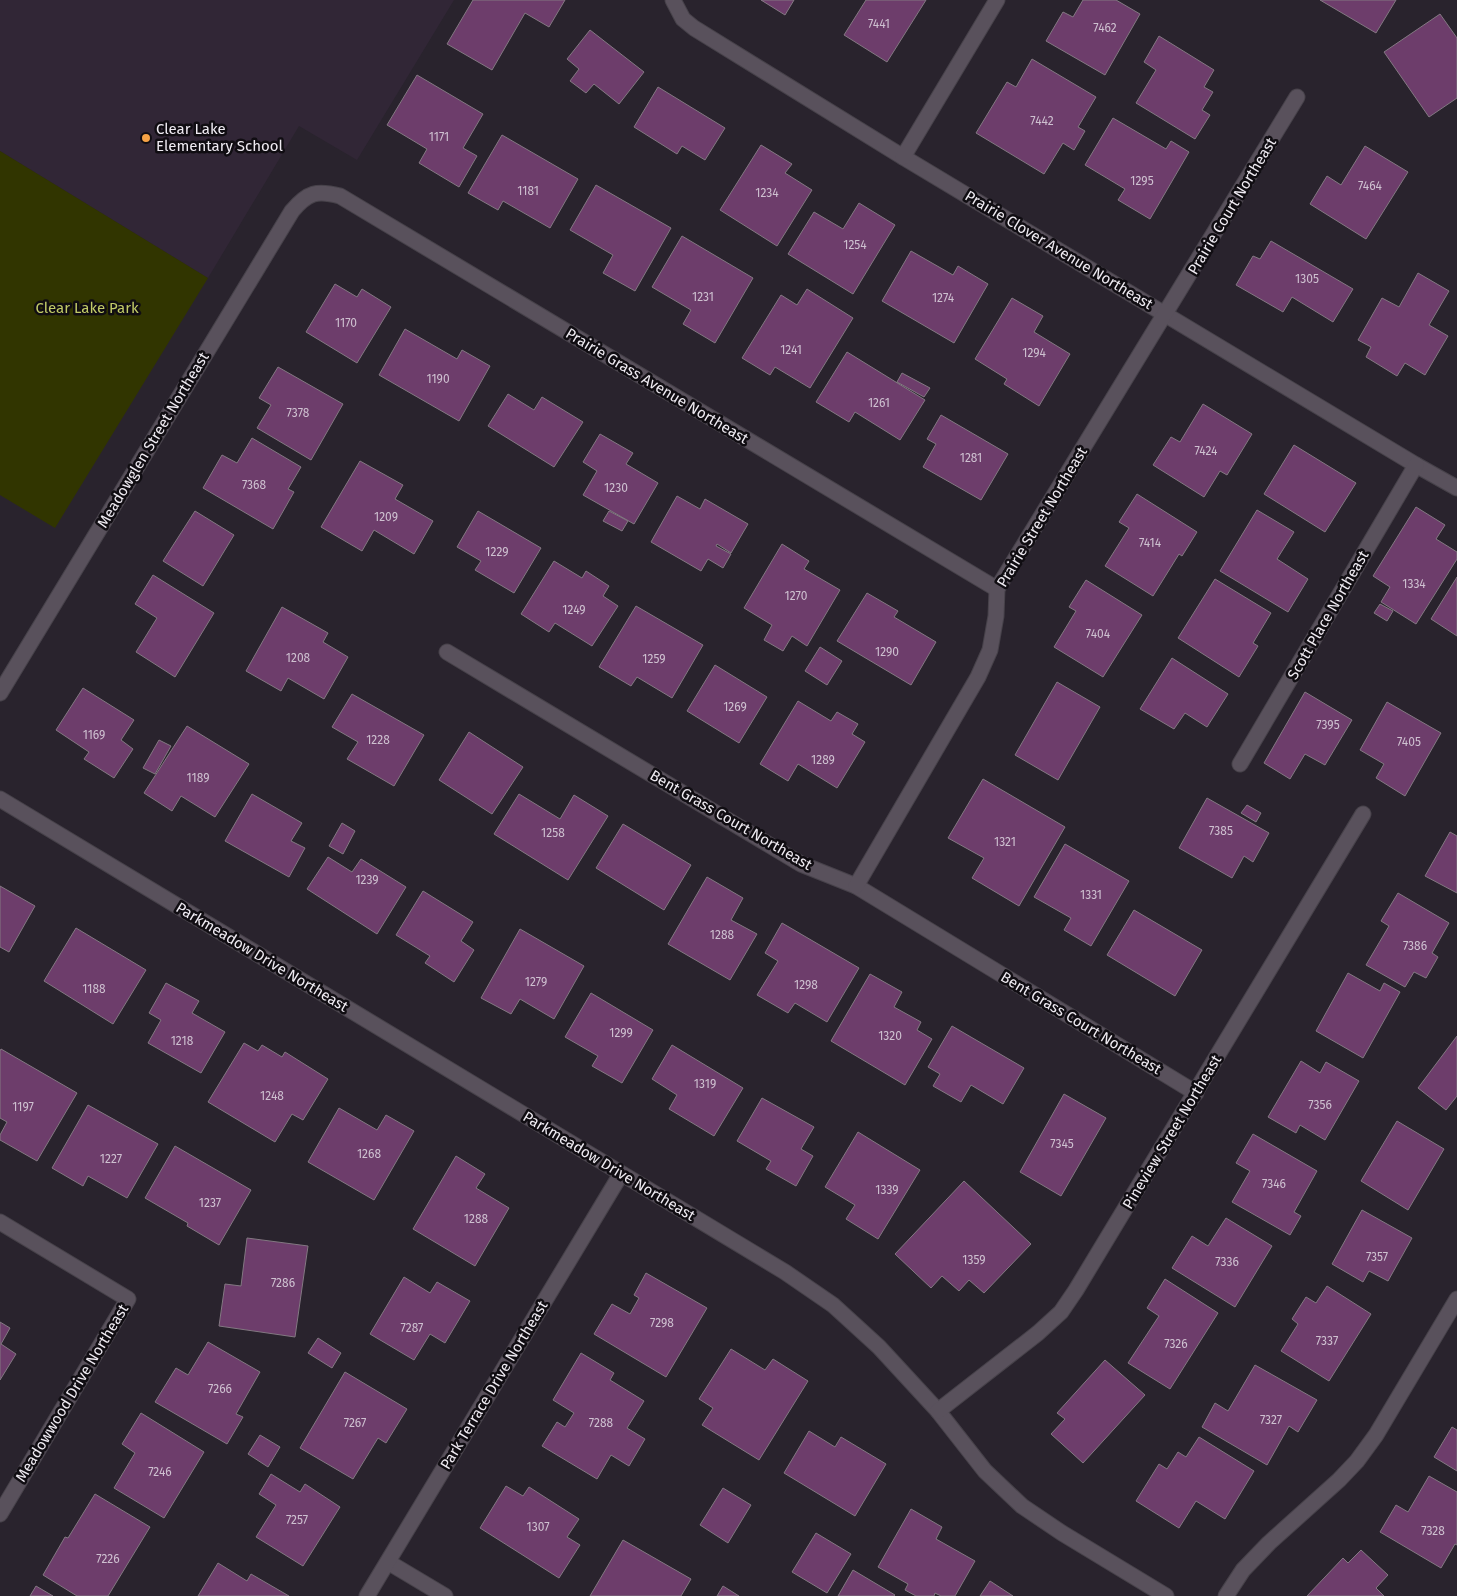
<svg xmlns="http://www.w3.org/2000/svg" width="1457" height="1596" viewBox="0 0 1457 1596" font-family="'Fira Sans',sans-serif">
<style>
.built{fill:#312636}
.green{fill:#313500}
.building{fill:#6d3d6b;stroke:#837882}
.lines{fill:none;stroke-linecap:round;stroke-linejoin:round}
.street-casing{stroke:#47424a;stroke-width:17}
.street{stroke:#59515c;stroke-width:15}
.poi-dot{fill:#f6a246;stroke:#100d12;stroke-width:2}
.labels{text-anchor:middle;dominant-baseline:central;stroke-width:5;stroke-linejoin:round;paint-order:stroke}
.number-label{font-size:12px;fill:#cec0d0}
.poi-label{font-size:15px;fill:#efebf2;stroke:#100d12;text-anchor:start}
.street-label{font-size:15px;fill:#efebf2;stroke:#100d12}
.park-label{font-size:15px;fill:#c2cb68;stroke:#100d12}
</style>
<rect width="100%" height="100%" fill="#29232d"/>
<!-- built -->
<polygon class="built" points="0,0 454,0 357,160 299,126 208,278 0,151"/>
<!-- green -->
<polygon class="green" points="0,151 208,278 55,528 0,495"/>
<!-- building -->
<g class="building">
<polygon points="473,0 565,0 549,27 525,13 492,70 447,44"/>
<polygon points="761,0 794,0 785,15"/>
<polygon points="866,0 926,0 887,62 844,35"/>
<polygon points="1083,0 1116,0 1140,14 1105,75 1046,41 1063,12 1073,17"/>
<polygon points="1320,0 1396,0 1376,33"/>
<polygon points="1440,14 1457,38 1457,98 1429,117 1384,52"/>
<polygon points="590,30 644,72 619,104 594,84 586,93 570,81 579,69 567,59"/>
<polygon points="1159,36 1214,70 1204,87 1213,92 1202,110 1210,115 1195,139 1136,103 1156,70 1144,62"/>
<polygon points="1032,59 1096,97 1078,127 1085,131 1074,150 1063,143 1044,174 976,133 1007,82 1016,87"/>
<polygon points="417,75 483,114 463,148 477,156 459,187 419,163 427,149 387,125"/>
<polygon points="658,87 725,128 705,160 682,146 677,154 634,127"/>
<polygon points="1113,118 1166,149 1171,141 1189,152 1150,219 1118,200 1125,189 1085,165"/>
<polygon points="502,135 578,179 550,228 503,201 498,210 468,193"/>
<polygon points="761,145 792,164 785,173 812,190 777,246 720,210"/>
<polygon points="1365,146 1408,172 1366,239 1310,204 1327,176 1341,185"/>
<polygon points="596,185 671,228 635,291 603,273 613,255 570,230"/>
<polygon points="859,203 895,225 853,294 788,254 814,212 843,229"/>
<polygon points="682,236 753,278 715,343 683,324 691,310 652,287"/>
<polygon points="1271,241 1353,289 1333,322 1292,297 1283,312 1236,285 1253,256 1260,259"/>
<polygon points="911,251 953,275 958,266 988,284 954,343 882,301"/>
<polygon points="1418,273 1449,291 1429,325 1448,336 1425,375 1405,363 1397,376 1366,357 1371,347 1358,340 1382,298 1399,307"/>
<polygon points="335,284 357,297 362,289 391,307 357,363 306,332"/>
<polygon points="807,289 853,318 810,388 775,367 770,375 742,358 781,295 797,305"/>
<polygon points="1012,298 1043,316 1034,332 1070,354 1039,406 1004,384 1007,379 975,359"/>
<polygon points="405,329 457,359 462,350 490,366 459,421 379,375"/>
<polygon points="847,352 925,400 900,440 855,412 849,422 816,402"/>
<polygon points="278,367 343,404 311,460 257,428 271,405 259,398"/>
<polygon points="902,373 930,388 924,397 897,382"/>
<polygon points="508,394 534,410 542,397 583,422 554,467 488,426"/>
<polygon points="1203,404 1252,434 1227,475 1220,471 1204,497 1153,465 1171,437 1180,442"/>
<polygon points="941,415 1008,454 981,500 923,467 936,444 927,439"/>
<polygon points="600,434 633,453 626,464 658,483 634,524 583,495 597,471 583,462"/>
<polygon points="252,438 301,467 288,489 294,492 273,529 203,488 222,455 237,463"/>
<polygon points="1294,445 1356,483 1325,532 1264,494"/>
<polygon points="360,461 403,485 395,499 433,521 414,554 374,530 362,551 321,527"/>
<polygon points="1137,494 1197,532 1182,556 1179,554 1153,596 1105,566 1129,528 1119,522"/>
<polygon points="677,496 700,509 705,499 748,524 731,553 717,544 716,546 731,554 723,568 708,559 701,571 651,542"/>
<polygon points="1416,507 1445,525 1436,539 1457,552 1457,559 1416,624 1381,602 1390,587 1373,576"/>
<polygon points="1257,510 1294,532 1277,559 1308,579 1288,612 1220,571"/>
<polygon points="195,511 234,535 203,586 163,561"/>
<polygon points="478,511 541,548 514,593 475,570 481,561 457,547"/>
<polygon points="609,511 628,521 622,531 603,521"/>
<polygon points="782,544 809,561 804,569 840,590 807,646 792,636 783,651 764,640 772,625 744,608"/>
<polygon points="554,561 582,578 586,571 609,586 603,596 618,606 592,646 555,623 549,632 521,614"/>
<polygon points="153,575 214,613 175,677 136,652 157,618 135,604"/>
<polygon points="1457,577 1457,636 1431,619"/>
<polygon points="1215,579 1271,613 1253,643 1258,646 1239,677 1178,638"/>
<polygon points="1086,580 1142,615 1103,677 1054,647 1076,611 1069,607"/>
<polygon points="867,593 898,611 894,617 936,642 911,685 837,641"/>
<polygon points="1380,604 1393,611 1387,621 1374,613"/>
<polygon points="636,606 703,645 672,698 637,677 631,686 599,667"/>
<polygon points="282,607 328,633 323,642 348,657 324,699 288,678 281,691 246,671"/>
<polygon points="820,647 842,661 827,685 805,671"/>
<polygon points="1172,658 1228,694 1207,727 1185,713 1174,729 1140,709"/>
<polygon points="715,665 767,697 739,743 687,711"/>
<polygon points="1057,682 1100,707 1058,780 1015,755"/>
<polygon points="83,688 134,720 121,740 133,749 114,778 84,759 89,752 56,730"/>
<polygon points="1305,692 1352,720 1325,765 1305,754 1290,779 1264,763"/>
<polygon points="352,694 424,735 394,786 347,759 358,742 332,727"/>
<polygon points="798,701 831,721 837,712 858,724 852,734 865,742 837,788 798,764 788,781 760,764"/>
<polygon points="1387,702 1441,733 1405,796 1376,778 1384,764 1360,750"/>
<polygon points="187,726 249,764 215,817 181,796 172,811 144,793"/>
<polygon points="469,732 523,767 492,814 439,780"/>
<polygon points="159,740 171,746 155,774 143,768"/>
<polygon points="983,779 1065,827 1019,906 972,878 984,858 948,838"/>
<polygon points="252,794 302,823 291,841 305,848 289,877 225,841"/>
<polygon points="519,794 560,819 574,795 608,816 568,880 494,834"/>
<polygon points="1207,798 1269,833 1253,862 1244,856 1232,878 1179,848"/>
<polygon points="1247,805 1261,813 1256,822 1241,813"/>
<polygon points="342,823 355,831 343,854 329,846"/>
<polygon points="623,824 691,865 664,910 596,868"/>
<polygon points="1450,832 1457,836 1457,893 1425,876"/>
<polygon points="1065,844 1129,881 1091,946 1064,930 1071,918 1034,897"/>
<polygon points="328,857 352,872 361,859 406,887 377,934 307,889"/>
<polygon points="707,877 743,898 731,920 757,934 730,980 668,944"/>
<polygon points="0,886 35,906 9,952 0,947"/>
<polygon points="423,891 473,922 461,941 474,950 454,982 425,963 430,956 396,935"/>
<polygon points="1398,893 1449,923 1432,953 1438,957 1426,978 1414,972 1405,987 1366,965 1389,926 1381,921"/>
<polygon points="1134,910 1202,950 1175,996 1107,955"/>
<polygon points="782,923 859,968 827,1022 795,1003 788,1013 757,995 778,961 765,953"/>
<polygon points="76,928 146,970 113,1024 44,981"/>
<polygon points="520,929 584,966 554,1019 520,999 511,1014 481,998"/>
<polygon points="1348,973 1380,991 1384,983 1400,992 1363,1058 1316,1031"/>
<polygon points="870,974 902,992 894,1007 921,1022 917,1030 932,1039 905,1085 831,1041"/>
<polygon points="166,983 199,1001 192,1013 225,1032 201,1073 148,1043 161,1020 149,1013"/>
<polygon points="591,993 653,1030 622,1083 592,1066 598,1056 565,1037"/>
<polygon points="952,1026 1024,1068 1003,1104 971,1085 961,1102 933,1086 940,1074 928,1067"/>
<polygon points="1457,1036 1457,1096 1446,1110 1418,1088"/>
<polygon points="244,1043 258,1051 262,1045 282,1057 285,1052 328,1079 303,1120 292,1114 275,1142 208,1102"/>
<polygon points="672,1045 743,1088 714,1136 669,1109 677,1095 652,1079"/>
<polygon points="1,1049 77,1093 37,1161 0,1140 0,1135 7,1122 0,1118 0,1051"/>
<polygon points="1301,1061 1320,1073 1326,1062 1359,1081 1325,1140 1300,1125 1296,1133 1268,1117"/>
<polygon points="1064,1094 1106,1118 1061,1196 1020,1172"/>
<polygon points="762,1098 814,1127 801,1149 813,1156 796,1186 766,1169 771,1161 737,1141"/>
<polygon points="88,1105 158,1144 127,1198 88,1176 83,1186 52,1168"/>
<polygon points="339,1108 377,1130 386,1115 414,1131 374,1200 308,1162"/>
<polygon points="1397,1121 1444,1149 1408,1210 1361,1181"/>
<polygon points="858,1132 920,1170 878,1239 846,1219 855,1205 825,1187"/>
<polygon points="1253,1134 1317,1171 1294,1212 1301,1216 1290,1235 1232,1202 1250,1171 1236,1163"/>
<polygon points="175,1146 251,1190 219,1245 187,1226 188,1223 145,1198"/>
<polygon points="456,1156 485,1174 476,1188 509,1208 475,1266 413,1229"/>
<polygon points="964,1181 1031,1244 984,1293 969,1280 959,1291 942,1276 931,1288 895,1254"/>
<polygon points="1362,1210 1412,1238 1388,1281 1369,1271 1363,1282 1332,1264"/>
<polygon points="1226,1218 1272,1246 1235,1307 1172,1268 1192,1236 1208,1246"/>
<polygon points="247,1238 308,1246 295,1337 219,1326 225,1284 241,1286"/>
<polygon points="646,1273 707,1308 666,1377 594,1334 612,1304 630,1314 639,1298 634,1295"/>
<polygon points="404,1277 430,1293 437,1282 470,1301 445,1343 430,1334 414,1360 370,1334"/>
<polygon points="1165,1279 1218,1313 1170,1389 1128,1363 1159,1316 1147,1308"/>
<polygon points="1327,1286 1371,1314 1329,1381 1281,1351 1298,1324 1292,1319 1306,1297 1316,1303"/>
<polygon points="0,1322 10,1328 1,1344 16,1354 0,1380"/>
<polygon points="318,1338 341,1353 332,1368 308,1353"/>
<polygon points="208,1342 260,1372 236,1414 243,1417 227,1444 155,1402 176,1368 188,1375"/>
<polygon points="731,1349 765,1370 773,1359 808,1381 759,1460 702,1425 713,1408 699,1399"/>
<polygon points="581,1353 614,1373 610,1380 644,1401 627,1428 645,1439 629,1466 611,1455 597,1479 542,1446 557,1422 565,1427 574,1413 553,1400"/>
<polygon points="1105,1360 1145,1395 1083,1463 1051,1434 1065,1419 1057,1413"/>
<polygon points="1255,1365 1317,1400 1298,1432 1289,1426 1267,1465 1202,1427 1215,1403 1228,1411"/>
<polygon points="345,1372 407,1409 386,1443 378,1438 353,1479 300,1448"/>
<polygon points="141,1413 204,1452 164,1518 114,1488 135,1453 122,1444"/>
<polygon points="1452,1427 1457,1430 1457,1471 1434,1457"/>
<polygon points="809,1431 835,1447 841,1437 886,1464 855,1516 784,1473"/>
<polygon points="260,1435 280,1447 268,1467 248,1454"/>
<polygon points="1199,1437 1254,1471 1225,1519 1196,1501 1179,1528 1136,1501 1159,1464 1167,1469 1178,1452 1186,1457"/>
<polygon points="271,1474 300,1492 305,1484 340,1507 303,1566 256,1537 276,1505 259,1494"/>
<polygon points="1429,1476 1457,1492 1457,1545 1455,1544 1441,1568 1380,1532 1396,1505 1408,1512"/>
<polygon points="506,1486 523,1496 529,1487 579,1519 567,1537 580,1545 559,1578 480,1528"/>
<polygon points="723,1488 751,1505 728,1543 700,1525"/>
<polygon points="95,1494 150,1527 108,1596 77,1596 43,1575 65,1537 68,1538"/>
<polygon points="911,1509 942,1527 936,1539 975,1561 955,1596 941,1596 935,1593 934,1596 916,1596 905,1590 908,1584 878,1567"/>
<polygon points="816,1533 851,1554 827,1593 792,1572"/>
<polygon points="623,1540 691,1579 681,1596 590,1596"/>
<polygon points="1361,1550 1388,1575 1376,1588 1384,1596 1307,1596 1343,1558 1348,1563"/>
<polygon points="218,1563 247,1581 251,1574 289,1596 198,1596"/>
<polygon points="853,1570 895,1595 894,1596 838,1596"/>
<polygon points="990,1581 1013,1596 980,1596"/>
<polygon points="36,1586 53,1596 30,1596"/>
<polygon points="723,1586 739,1596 717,1596"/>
</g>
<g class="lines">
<defs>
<g id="street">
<polyline points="673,0 683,19 694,28 903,157 1416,465 1457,488"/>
<polyline points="903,157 997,0"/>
<polyline points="447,652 801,864 856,886 1196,1093"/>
<path d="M0,693L292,211C308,192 317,190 340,196L997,589"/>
<polyline points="1240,764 1416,465"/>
<polyline points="0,799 785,1272 833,1305 879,1347 938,1411 985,1471 1022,1506 1062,1533 1166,1596"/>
<polyline points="856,886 978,677 990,650 996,616 997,589 1297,97"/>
<polyline points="0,1222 128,1299 0,1514"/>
<polyline points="938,1411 1038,1333 1061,1312 1076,1290 1363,814"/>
<polyline points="388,1562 445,1596"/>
<polyline points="367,1596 621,1174"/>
<polyline points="1226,1596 1243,1570 1269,1543 1339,1480 1357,1461 1376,1435 1457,1299"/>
</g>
</defs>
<!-- street casing -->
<use href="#street" class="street-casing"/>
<!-- street -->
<use href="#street" class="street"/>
</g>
<!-- markers -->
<circle class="poi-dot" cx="146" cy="138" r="5"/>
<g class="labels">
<!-- number labels -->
<g class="number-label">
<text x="879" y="24">7441</text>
<text x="1105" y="28">7462</text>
<text x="1042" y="121">7442</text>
<text x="439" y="137">1171</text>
<text x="1142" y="181">1295</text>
<text x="1370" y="186">7464</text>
<text x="528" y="191">1181</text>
<text x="767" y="193">1234</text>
<text x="855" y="245">1254</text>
<text x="1307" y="279">1305</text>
<text x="703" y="297">1231</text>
<text x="943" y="298">1274</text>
<text x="346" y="323">1170</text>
<text x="791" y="350">1241</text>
<text x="1034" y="353">1294</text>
<text x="438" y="379">1190</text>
<text x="879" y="403">1261</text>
<text x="298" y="413">7378</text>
<text x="1206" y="451">7424</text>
<text x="971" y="458">1281</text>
<text x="254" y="485">7368</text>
<text x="616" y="488">1230</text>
<text x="386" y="517">1209</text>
<text x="1150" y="543">7414</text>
<text x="497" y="552">1229</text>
<text x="1414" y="584">1334</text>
<text x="796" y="596">1270</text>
<text x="574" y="610">1249</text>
<text x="1098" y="634">7404</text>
<text x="887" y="652">1290</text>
<text x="298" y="658">1208</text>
<text x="654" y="659">1259</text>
<text x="735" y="707">1269</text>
<text x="1328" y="725">7395</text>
<text x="94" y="735">1169</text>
<text x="378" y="740">1228</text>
<text x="1409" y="742">7405</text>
<text x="823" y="760">1289</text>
<text x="198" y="778">1189</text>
<text x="1221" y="831">7385</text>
<text x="553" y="833">1258</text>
<text x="1005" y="842">1321</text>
<text x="367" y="880">1239</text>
<text x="1091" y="895">1331</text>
<text x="722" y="935">1288</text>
<text x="1415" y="946">7386</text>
<text x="536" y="982">1279</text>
<text x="806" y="985">1298</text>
<text x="94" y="989">1188</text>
<text x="621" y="1033">1299</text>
<text x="890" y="1036">1320</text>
<text x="182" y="1041">1218</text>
<text x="705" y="1084">1319</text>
<text x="272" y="1096">1248</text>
<text x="1320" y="1105">7356</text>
<text x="23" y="1107">1197</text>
<text x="1062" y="1144">7345</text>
<text x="369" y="1154">1268</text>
<text x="111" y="1159">1227</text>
<text x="1274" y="1184">7346</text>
<text x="887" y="1190">1339</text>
<text x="210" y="1203">1237</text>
<text x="476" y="1219">1288</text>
<text x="1377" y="1257">7357</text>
<text x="974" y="1260">1359</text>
<text x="1227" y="1262">7336</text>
<text x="283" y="1283">7286</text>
<text x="662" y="1323">7298</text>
<text x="412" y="1328">7287</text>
<text x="1327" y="1341">7337</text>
<text x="1176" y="1344">7326</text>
<text x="220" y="1389">7266</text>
<text x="1271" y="1420">7327</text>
<text x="355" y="1423">7267</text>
<text x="601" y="1423">7288</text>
<text x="160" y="1472">7246</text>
<text x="297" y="1520">7257</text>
<text x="538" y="1527">1307</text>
<text x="1433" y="1531">7328</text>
<text x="108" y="1559">7226</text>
</g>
<!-- poi labels -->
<g class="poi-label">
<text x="156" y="129">Clear Lake<tspan x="156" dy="17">Elementary School</tspan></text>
</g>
<!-- street labels -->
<g class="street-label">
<text transform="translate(1232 206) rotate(-59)">Prairie Court Northeast</text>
<text transform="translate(1059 250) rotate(31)">Prairie Clover Avenue Northeast</text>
<text transform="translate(657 386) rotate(31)">Prairie Grass Avenue Northeast</text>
<text transform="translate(153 440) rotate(-59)">Meadowglen Street Northeast</text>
<text transform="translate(1042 517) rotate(-59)">Prairie Street Northeast</text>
<text transform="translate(1328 615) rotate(-60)">Scott Place Northeast</text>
<text transform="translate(731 820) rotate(30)">Bent Grass Court Northeast</text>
<text transform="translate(262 957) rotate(31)">Parkmeadow Drive Northeast</text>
<text transform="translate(1081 1023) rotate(31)">Bent Grass Court Northeast</text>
<text transform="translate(1172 1132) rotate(-59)">Pineview Street Northeast</text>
<text transform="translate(609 1166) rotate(31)">Parkmeadow Drive Northeast</text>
<text transform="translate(494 1385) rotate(-59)">Park Terrace Drive Northeast</text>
<text transform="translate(72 1393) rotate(-59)">Meadowwood Drive Northeast</text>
</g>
<!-- park labels -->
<g class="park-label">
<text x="87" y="308">Clear Lake Park</text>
</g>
</g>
</svg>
